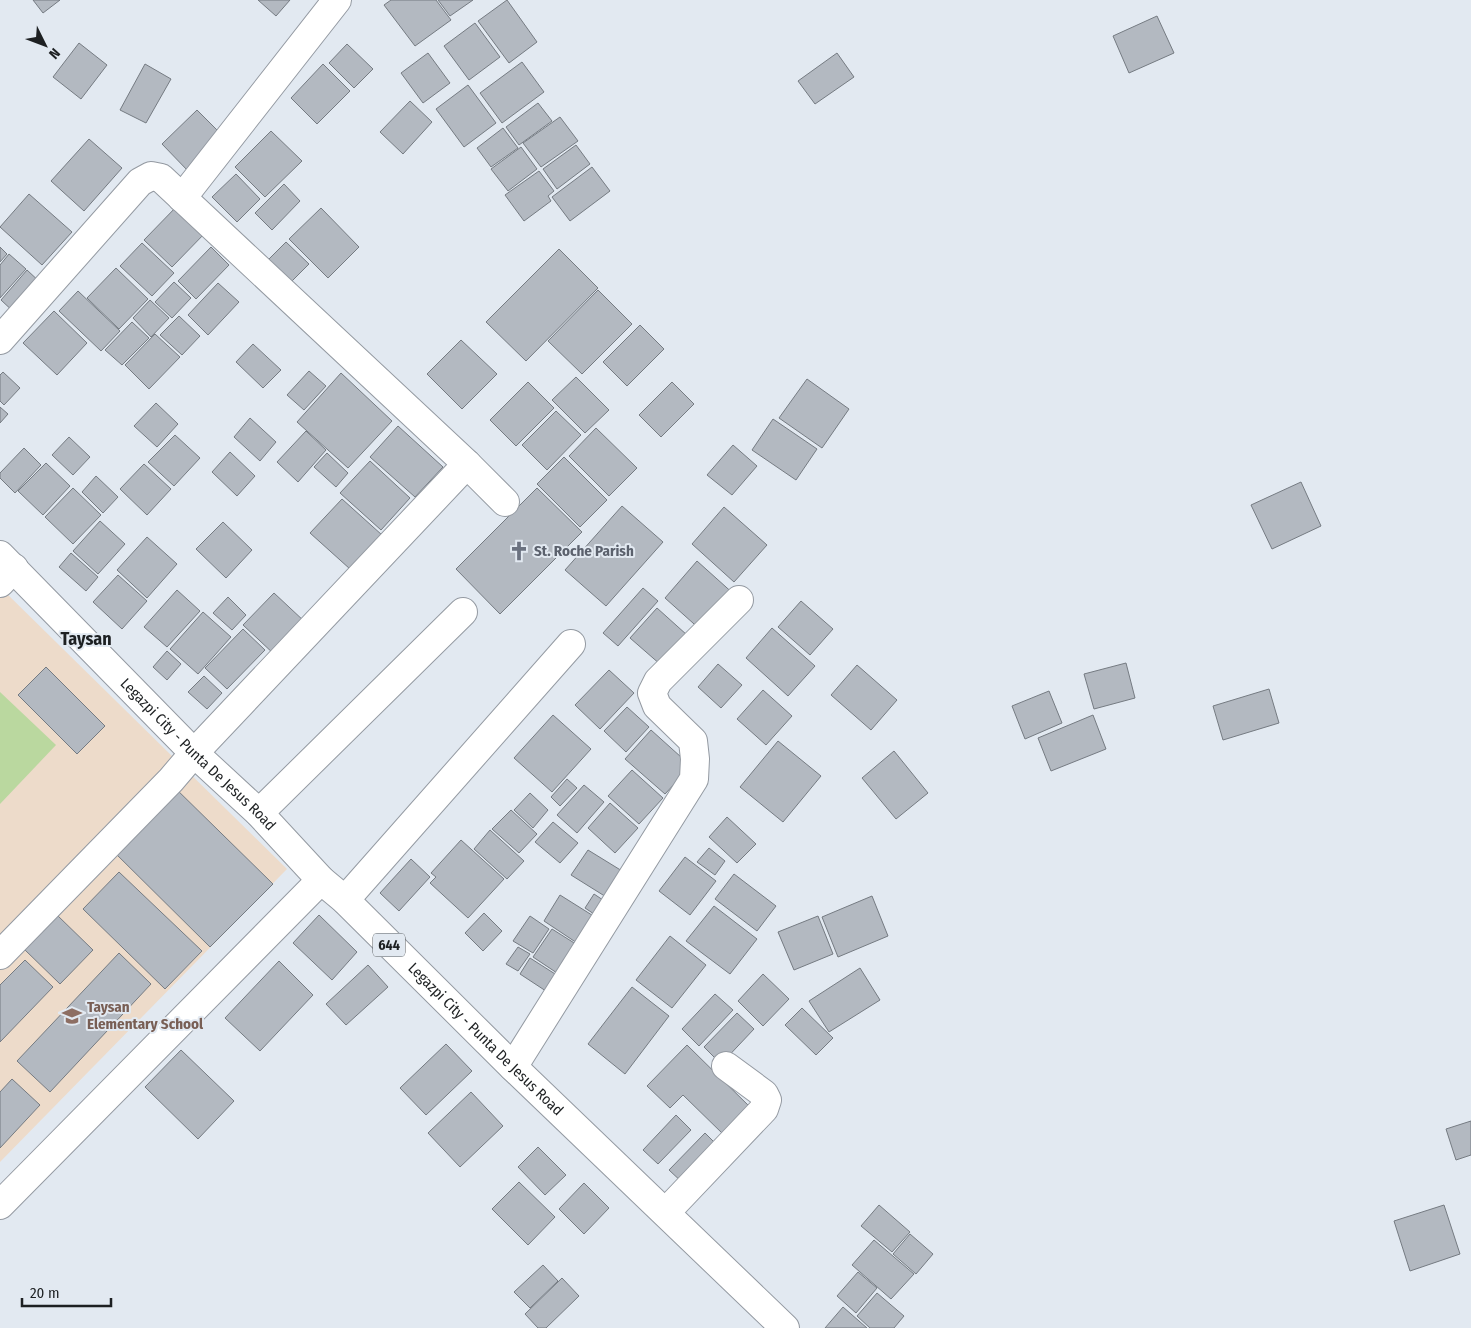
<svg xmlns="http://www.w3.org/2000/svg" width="1471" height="1328" viewBox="0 0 1471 1328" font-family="'Fira Sans Condensed',sans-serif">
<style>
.education{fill:#eddbca}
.park{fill:#bad89f}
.building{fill:#b3b9c1;stroke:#757b82}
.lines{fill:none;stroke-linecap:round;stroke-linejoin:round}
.minor-casing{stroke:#949aa2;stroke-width:30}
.major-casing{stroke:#949aa2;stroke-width:30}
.minor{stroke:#fff;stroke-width:28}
.major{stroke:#fff;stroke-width:28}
.labels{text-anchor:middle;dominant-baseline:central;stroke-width:4;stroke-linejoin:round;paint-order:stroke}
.shield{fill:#e2e9f1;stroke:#585c60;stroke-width:1}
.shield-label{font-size:14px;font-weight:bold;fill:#1d2022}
.worship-label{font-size:15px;font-weight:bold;fill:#5b616d;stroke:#e2e9f1;text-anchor:start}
.street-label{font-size:15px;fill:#1d2022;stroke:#e2e9f1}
.education-label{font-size:15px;font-weight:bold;fill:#785e54;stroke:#e2e9f1;text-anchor:start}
.quarter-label{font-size:18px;font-weight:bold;fill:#1d2022;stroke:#e2e9f1}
</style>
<rect width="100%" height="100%" fill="#e2e9f1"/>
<!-- education -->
<polygon class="education" points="0,587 287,869 0,1162"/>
<!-- park -->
<polygon class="park" points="0,692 56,745 0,804"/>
<!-- building -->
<g class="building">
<polygon points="33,0 60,0 43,13"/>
<polygon points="258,0 290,0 276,16"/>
<polygon points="391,0 436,0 451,20 415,46 384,5"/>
<polygon points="438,0 473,0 450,16"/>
<polygon points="507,0 537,42 509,63 478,21"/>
<polygon points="1157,16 1174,53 1129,73 1113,36"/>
<polygon points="475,23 500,57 469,80 444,46"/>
<polygon points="79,43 107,65 81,99 53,77"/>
<polygon points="347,44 373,69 354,88 329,63"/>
<polygon points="428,53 450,83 423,103 401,73"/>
<polygon points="837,53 854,77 815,104 798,81"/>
<polygon points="522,62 544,92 502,123 480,93"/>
<polygon points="145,64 171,79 146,123 120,110"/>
<polygon points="323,64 350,91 317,124 291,98"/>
<polygon points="468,85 496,123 464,147 436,109"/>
<polygon points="410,101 432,122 403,154 380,132"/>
<polygon points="538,103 552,121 519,145 506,127"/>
<polygon points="197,110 224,137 189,172 162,144"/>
<polygon points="560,117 578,141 541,167 523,143"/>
<polygon points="503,128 518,148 491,167 477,148"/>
<polygon points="271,131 302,161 265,197 235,167"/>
<polygon points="89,139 122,168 84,211 51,181"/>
<polygon points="576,145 590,164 557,189 543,169"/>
<polygon points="521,147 537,169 508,191 491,169"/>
<polygon points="592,167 610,191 570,221 552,197"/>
<polygon points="539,171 554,191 548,196 551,201 524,221 505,195"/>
<polygon points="236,174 260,199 237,222 212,197"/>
<polygon points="284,184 300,201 272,230 255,213"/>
<polygon points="29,194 72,232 42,265 0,227"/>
<polygon points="179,204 207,231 172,267 144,240"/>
<polygon points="321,208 359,247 328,278 289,239"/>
<polygon points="286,242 309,264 287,286 265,263"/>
<polygon points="142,243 174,273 152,296 120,266"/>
<polygon points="0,247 7,254 0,262"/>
<polygon points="211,247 229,265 196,299 178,281"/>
<polygon points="559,249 598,288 526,361 486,322"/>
<polygon points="9,254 26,269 0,298 0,265"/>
<polygon points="116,268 148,299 119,329 87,298"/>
<polygon points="27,270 42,284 16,314 1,300"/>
<polygon points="174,282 191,298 172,318 155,302"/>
<polygon points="218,283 239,302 208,335 188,315"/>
<polygon points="598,290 632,324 582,374 548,341"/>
<polygon points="78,291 120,331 101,351 59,311"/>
<polygon points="150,300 169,318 151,337 133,318"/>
<polygon points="54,311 87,343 57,375 23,343"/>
<polygon points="179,316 200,336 182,355 160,335"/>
<polygon points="132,322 149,338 122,365 105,350"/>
<polygon points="640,325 664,349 627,386 603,362"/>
<polygon points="155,334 180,357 149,389 125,365"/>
<polygon points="461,340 497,374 462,409 427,374"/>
<polygon points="253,344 281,370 263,388 236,362"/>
<polygon points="309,371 326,386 304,410 287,395"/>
<polygon points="3,372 20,388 4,405 0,401 0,375"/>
<polygon points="341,373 392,421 348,468 297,422"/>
<polygon points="576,377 609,410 585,433 552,400"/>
<polygon points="807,379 849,409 822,448 779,418"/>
<polygon points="528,382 554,408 516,446 490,420"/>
<polygon points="672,382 694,404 661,437 639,415"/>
<polygon points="156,403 178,424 157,447 134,426"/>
<polygon points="0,407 8,414 0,423"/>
<polygon points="556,411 581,435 547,470 522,445"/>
<polygon points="250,418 276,442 260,461 234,437"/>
<polygon points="773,419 817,449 796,480 752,450"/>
<polygon points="398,426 443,467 415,497 370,457"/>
<polygon points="596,428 637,468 609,496 569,456"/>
<polygon points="306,431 326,450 298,482 277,462"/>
<polygon points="175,435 200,458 174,486 148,462"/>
<polygon points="69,437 90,457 73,475 52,455"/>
<polygon points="733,445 757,466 732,495 707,475"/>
<polygon points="24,448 41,465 15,493 0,478 0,473"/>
<polygon points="230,452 255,476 237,496 212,472"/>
<polygon points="327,453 348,473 336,487 314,467"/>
<polygon points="564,457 607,500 580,527 537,484"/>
<polygon points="370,461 410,498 381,530 340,493"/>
<polygon points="46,463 70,486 43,515 18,491"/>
<polygon points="144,464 171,489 147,515 120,489"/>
<polygon points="96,476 118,497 103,513 82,492"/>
<polygon points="1301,482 1321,526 1272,549 1251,505"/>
<polygon points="73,488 101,515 73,544 45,517"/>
<polygon points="537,488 582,532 500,614 456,569"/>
<polygon points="342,499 382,535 350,569 310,533"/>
<polygon points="622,506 663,542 606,606 565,570"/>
<polygon points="724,507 767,545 734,582 692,544"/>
<polygon points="100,521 125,544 98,574 73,551"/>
<polygon points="223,522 252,550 226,578 196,549"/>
<polygon points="147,537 177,564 147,598 117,570"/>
<polygon points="71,553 98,577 86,591 59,567"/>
<polygon points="697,561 736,596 703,632 665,598"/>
<polygon points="118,575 147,601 122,629 93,602"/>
<polygon points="643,588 658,601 618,646 603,633"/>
<polygon points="177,590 200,611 167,647 144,627"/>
<polygon points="274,593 305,622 275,655 243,625"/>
<polygon points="228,597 246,615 232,630 213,613"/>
<polygon points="801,601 833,629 810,655 778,627"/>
<polygon points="657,608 687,635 661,665 630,638"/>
<polygon points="203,612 231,637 198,674 170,649"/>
<polygon points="772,628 815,666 788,696 746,658"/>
<polygon points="243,629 265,650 227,689 205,668"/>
<polygon points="167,651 181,664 167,680 153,667"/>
<polygon points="1126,663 1135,698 1094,709 1084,674"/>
<polygon points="718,664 742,685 721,708 698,687"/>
<polygon points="857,665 897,700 871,730 831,695"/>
<polygon points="46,667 105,726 77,754 18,695"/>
<polygon points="609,670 634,693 600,729 575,705"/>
<polygon points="204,676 222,693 207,709 188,692"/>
<polygon points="1269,689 1279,723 1223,740 1213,706"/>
<polygon points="763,690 792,716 766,745 737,719"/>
<polygon points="1049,691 1062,723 1025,739 1012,706"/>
<polygon points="627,707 649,727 626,752 604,731"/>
<polygon points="553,715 591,749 552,792 514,758"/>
<polygon points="1093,715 1106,749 1051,771 1038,738"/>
<polygon points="651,730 691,766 665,794 625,759"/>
<polygon points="778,741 821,776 783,822 740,787"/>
<polygon points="894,751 928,793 896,819 862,778"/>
<polygon points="632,770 663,798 639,824 608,796"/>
<polygon points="567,779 577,788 560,806 551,797"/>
<polygon points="170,783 273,884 210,947 108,846"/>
<polygon points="584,785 604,802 577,833 557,815"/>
<polygon points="530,793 548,810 533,828 514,810"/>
<polygon points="610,803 638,828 615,853 588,828"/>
<polygon points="511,810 537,834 519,853 492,829"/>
<polygon points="727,817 756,844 737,863 709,837"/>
<polygon points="553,822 578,843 560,863 535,842"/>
<polygon points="490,830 524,861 507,879 474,849"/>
<polygon points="461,840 504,879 468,918 430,883 436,877 431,873"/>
<polygon points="709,848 725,861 715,875 697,862"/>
<polygon points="588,850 627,874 611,900 571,875"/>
<polygon points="685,857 716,881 690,915 659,891"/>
<polygon points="411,859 430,877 399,911 380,893"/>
<polygon points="119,872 202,951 165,989 83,909"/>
<polygon points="734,874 776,906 757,931 715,899"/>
<polygon points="594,894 612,906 603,920 585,908"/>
<polygon points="560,895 603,922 586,949 544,921"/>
<polygon points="872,896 888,936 838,957 822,917"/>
<polygon points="714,906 757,939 730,974 686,941"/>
<polygon points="484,913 502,931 483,951 465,933"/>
<polygon points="57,915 93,950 60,984 24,949"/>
<polygon points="319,915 357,952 332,980 293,943"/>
<polygon points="530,916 549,929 533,953 513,941"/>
<polygon points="818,916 833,954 794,970 778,932"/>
<polygon points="552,929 579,946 560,975 533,957"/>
<polygon points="670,936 706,965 672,1008 636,980"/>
<polygon points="518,947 530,954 518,971 506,964"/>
<polygon points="119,953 151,984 50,1092 17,1061"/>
<polygon points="530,958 563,979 552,995 520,974"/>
<polygon points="25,960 53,987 0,1042 0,985"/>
<polygon points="279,961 313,995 260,1051 225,1018"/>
<polygon points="368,965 388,987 346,1025 326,1004"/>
<polygon points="860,968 880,1000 829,1032 809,1001"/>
<polygon points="763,974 789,999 763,1026 738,1001"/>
<polygon points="632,987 669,1016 625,1074 588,1044"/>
<polygon points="715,994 733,1010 699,1046 682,1029"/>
<polygon points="802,1008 833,1038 816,1055 785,1025"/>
<polygon points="737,1013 754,1029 721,1064 704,1047"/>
<polygon points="446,1044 472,1071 426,1115 400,1088"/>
<polygon points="687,1045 751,1108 724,1135 683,1095 670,1108 647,1086"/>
<polygon points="181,1050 234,1101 198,1139 145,1087"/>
<polygon points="12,1079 40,1105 0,1148 0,1092"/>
<polygon points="471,1092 503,1126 460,1167 428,1133"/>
<polygon points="676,1115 691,1130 658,1164 643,1150"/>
<polygon points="1471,1121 1471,1155 1456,1160 1446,1129"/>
<polygon points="705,1133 719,1147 684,1184 669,1170"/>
<polygon points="538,1147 566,1175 545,1195 518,1167"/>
<polygon points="519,1182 555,1217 528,1245 492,1209"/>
<polygon points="584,1183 609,1208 584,1234 559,1209"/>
<polygon points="879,1205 910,1232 892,1252 861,1226"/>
<polygon points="1444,1205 1460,1254 1410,1271 1394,1221"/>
<polygon points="910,1234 933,1254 916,1274 893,1254"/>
<polygon points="874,1240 914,1274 891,1299 852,1265"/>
<polygon points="543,1265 558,1281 530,1308 514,1292"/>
<polygon points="858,1272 877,1288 856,1313 837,1296"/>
<polygon points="562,1278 579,1296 546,1328 538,1328 525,1314"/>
<polygon points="877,1293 904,1316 894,1328 870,1328 857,1316"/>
<polygon points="843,1307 867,1328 825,1328"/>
</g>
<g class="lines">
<defs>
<g id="minor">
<polyline points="182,198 337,0"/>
<polyline points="0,340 140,182 151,176 161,178 467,464 505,502"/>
<polyline points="0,583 14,568"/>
<polyline points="259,813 463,612"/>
<polyline points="345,900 571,644"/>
<polyline points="0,955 171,780 194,753 467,464"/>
<polyline points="513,1067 694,779 695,759 693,741 657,706 652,693 658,681 739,600"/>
<polyline points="0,1205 321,880"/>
<polyline points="666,1212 764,1109 767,1100 764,1094 726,1066"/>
</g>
<g id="major">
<path id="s1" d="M0,555L194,753L259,813L321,880L345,900L513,1067L785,1328"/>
</g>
</defs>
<!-- minor casing -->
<use href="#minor" class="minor-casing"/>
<!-- major casing -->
<use href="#major" class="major-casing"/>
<!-- minor -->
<use href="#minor" class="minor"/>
<!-- major -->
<use href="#major" class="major"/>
</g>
<!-- icons -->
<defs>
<symbol id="church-bare" viewBox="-9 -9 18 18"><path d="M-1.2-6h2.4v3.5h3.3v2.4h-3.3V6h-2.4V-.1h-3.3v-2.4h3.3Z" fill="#6b7280" stroke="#e2e9f1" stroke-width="2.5" paint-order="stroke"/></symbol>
<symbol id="school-bare" viewBox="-9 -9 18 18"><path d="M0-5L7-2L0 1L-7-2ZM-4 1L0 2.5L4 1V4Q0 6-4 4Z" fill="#8d6e63" stroke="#e2e9f1" stroke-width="2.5" paint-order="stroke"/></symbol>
</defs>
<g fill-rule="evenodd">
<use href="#church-bare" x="505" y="537" width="28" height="28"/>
<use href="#school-bare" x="58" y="1002" width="28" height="28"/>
</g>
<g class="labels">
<!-- shield labels -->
<rect class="shield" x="373" y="933.5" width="32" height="23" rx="4"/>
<g class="shield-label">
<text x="389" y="945">644</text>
</g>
<!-- worship labels -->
<g class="worship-label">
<text x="534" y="551">St. Roche Parish</text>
</g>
<!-- street labels -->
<g class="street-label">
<text stroke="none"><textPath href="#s1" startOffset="281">Legazpi City - Punta De Jesus Road</textPath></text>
<text stroke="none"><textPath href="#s1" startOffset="686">Legazpi City - Punta De Jesus Road</textPath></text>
</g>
<!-- education labels -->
<g class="education-label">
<text x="87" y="1007">Taysan<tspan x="87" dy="17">Elementary School</tspan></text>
</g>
<!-- quarter labels -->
<g class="quarter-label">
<text x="86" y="639">Taysan</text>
</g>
</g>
<!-- north arrow -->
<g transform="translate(45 45) rotate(132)" stroke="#e2e9f1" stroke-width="4" paint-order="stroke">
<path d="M0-4L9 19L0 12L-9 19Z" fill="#1d2022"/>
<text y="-8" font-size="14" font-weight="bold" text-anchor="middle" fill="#1d2022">N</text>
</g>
<!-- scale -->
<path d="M22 1298v8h89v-8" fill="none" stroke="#1d2022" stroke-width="2.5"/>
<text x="30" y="1298" font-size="15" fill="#1d2022" stroke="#e2e9f1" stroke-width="4" paint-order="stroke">20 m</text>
</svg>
